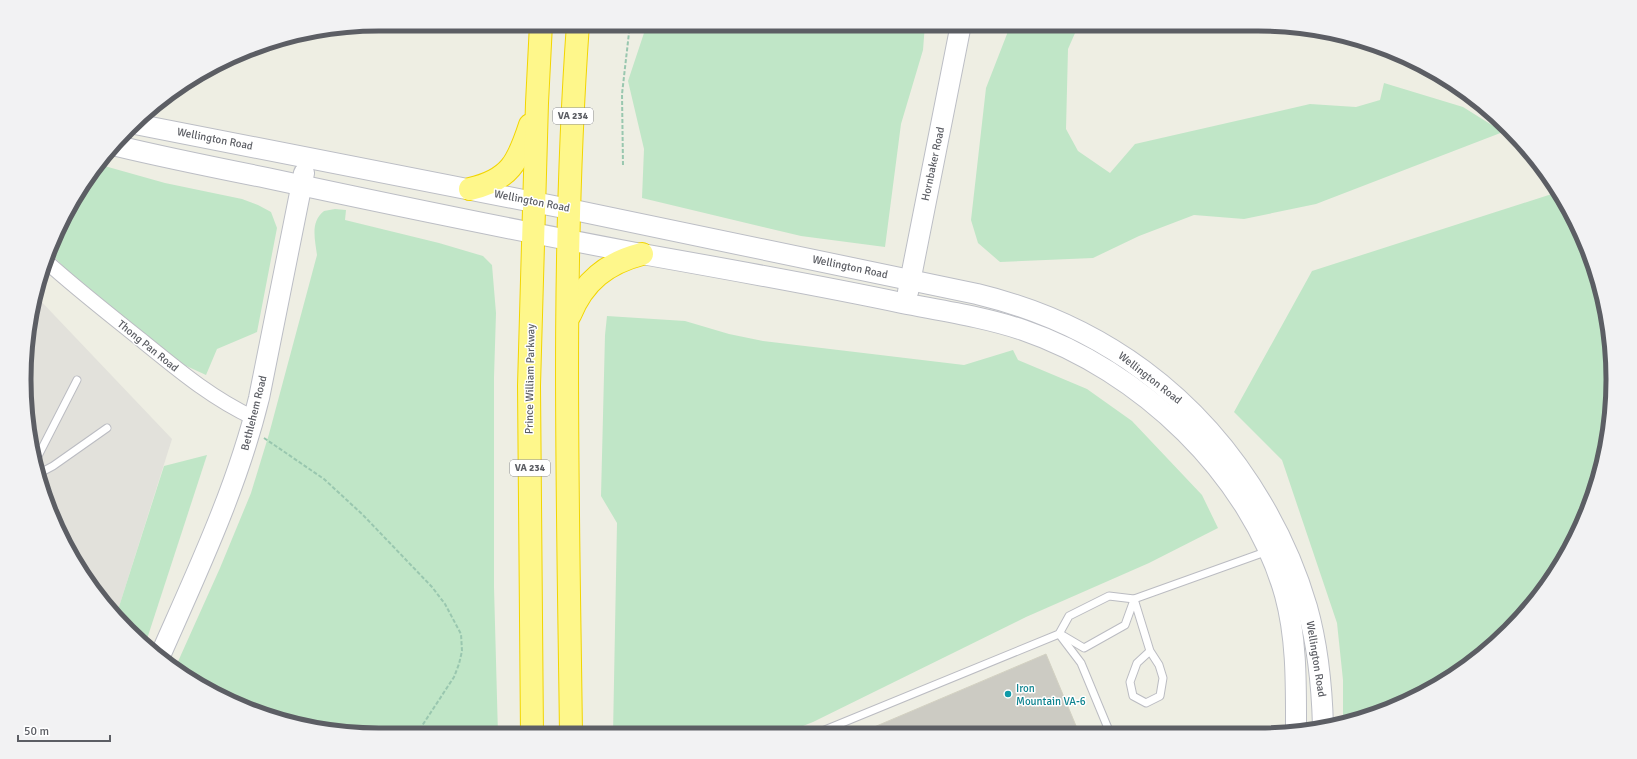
<svg xmlns="http://www.w3.org/2000/svg" width="1637" height="759" viewBox="0 0 1637 759" font-family="Signika,sans-serif">
<style>
.industrial{fill:#e2e1db}
.green{fill:#c0e6c7}
.building{fill:#cccbc3;stroke:#d3d1c2}
.lines{fill:none;stroke-linecap:round;stroke-linejoin:round}
.lane-casing{stroke:#bbbcc2;stroke-width:9}
.street-casing{stroke:#bbbcc2;stroke-width:16}
.secondary-casing{stroke:#bcbec5;stroke-width:22}
.highway-casing{stroke:#f2d500;stroke-width:24}
.path{stroke:#99c7af;stroke-width:2;stroke-dasharray:4 2;stroke-linecap:butt}
.lane{stroke:#fff;stroke-width:7}
.street{stroke:#fff;stroke-width:14}
.secondary{stroke:#fff;stroke-width:20}
.highway{stroke:#fef78b;stroke-width:22}
.culture-dot{fill:#0f9aa8;stroke:#fff;stroke-width:1.5}
.labels{text-anchor:middle;dominant-baseline:central;stroke-width:3;stroke-linejoin:round;paint-order:stroke}
.shield{fill:#fff;stroke:#8d8e92;stroke-width:1}
.shield-label{font-size:10px;font-weight:bold;fill:#5c5e64}
.street-label{font-size:11px;fill:#5c5e64;stroke:#fff}
.culture-label{font-size:11px;fill:#0d838f;stroke:#fff;text-anchor:start}
.rim{fill:none;stroke:#5c5e64;stroke-width:5}
</style>
<rect width="100%" height="100%" fill="#eeeee3"/>
<!-- industrial -->
<polygon class="industrial" points="36,296 172,439 117,613 72,557 43,494 27,426 31,310"/>
<!-- green -->
<g class="green">
<polygon points="647,24 925,24 923,50 901,124 885,247 801,236 642,198 644,149 628,81"/>
<polygon points="1008,24 1079,24 1068,49 1066,129 1078,151 1110,173 1135,144 1310,104 1356,107 1380,100 1384,83 1463,107 1503,132 1316,204 1244,219 1194,215 1139,236 1093,258 1000,262 978,243 971,220 986,88 1007,34"/>
<polygon points="101,165 165,183 242,199 258,205 271,212 277,228 257,332 217,349 206,375 182,364 68,271 52,255 72,202"/>
<polygon points="1558,192 1586,243 1606,310 1613,379 1606,449 1586,515 1540,596 1474,661 1394,708 1343,721 1343,680 1337,623 1282,460 1234,412 1312,271"/>
<path d="M335,209L346,210L345,220L439,243L483,256L492,265L496,313L494,377V587L498,735H379L310,728L244,708L176,666L220,568L251,493L269,434L317,255C315,239 310,222 324,211Z"/>
<polygon points="607,316 685,321 729,334 763,341 964,365 1013,350 1018,360 1087,389 1132,421 1202,495 1218,528 1149,563 1026,617 813,722 783,734 613,734 617,523 601,496 605,335"/>
<polygon points="207,455 146,642 144,645 117,613 164,466"/>
</g>
<!-- building -->
<polygon class="building" points="1046,654 1079,733 860,733"/>
<g class="lines">
<defs>
<g id="lane">
<polyline points="35,459 38,456 77,380"/>
<polyline points="38,474 53,466 107,428"/>
<polyline points="1134,599 1150,651 1159,665 1163,678 1160,696 1146,703 1133,696 1130,682 1137,663 1150,651"/>
<polyline points="1059,634 1081,663 1110,733"/>
<polyline points="1062,635 1084,648 1125,625 1134,600"/>
<polyline points="815,734 1059,634 1069,616 1109,596 1134,599 1268,551"/>
</g>
<path id="street" d="M48,263C78,290 109,314 140,339C177,369 211,398 254,418"/>
<g id="secondary">
<path d="M135,124L569,209L977,294C1101,324 1200,396 1264,507C1282,538 1297,573 1307,607C1318,646 1322,687 1323,727"/>
<path d="M117,146C167,158 217,168 267,178C388,204 509,229 631,252C721,268 812,284 902,303C943,311 984,317 1023,330C1140,370 1251,474 1285,595C1297,639 1296,686 1296,732"/>
<polyline points="908,292 961,24"/>
<path d="M160,656C197,572 237,488 259,398L304,173"/>
</g>
<g id="highway">
<path d="M470,189C510,180 518,162 530,125"/>
<path d="M570,315C584,281 607,263 642,254"/>
<polyline points="532,734 529,386 537,103 541,24"/>
<path d="M571,734C568,498 561,260 578,24"/>
</g>
</defs>
<!-- lane casing -->
<use href="#lane" class="lane-casing"/>
<!-- street casing -->
<use href="#street" class="street-casing"/>
<!-- secondary casing -->
<use href="#secondary" class="secondary-casing"/>
<!-- highway casing -->
<use href="#highway" class="highway-casing"/>
<!-- path -->
<g class="path">
<polyline points="623,165 622,94 630,24"/>
<polyline points="264,438 324,479 363,515 432,587 445,604 461,634 462,651 459,664 454,677 416,735"/>
</g>
<!-- lane -->
<use href="#lane" class="lane"/>
<!-- street -->
<use href="#street" class="street"/>
<!-- secondary -->
<use href="#secondary" class="secondary"/>
<!-- highway -->
<use href="#highway" class="highway"/>
</g>
<!-- markers -->
<circle class="culture-dot" cx="1008" cy="694" r="4"/>
<g class="labels">
<!-- shield labels -->
<g class="shield">
<rect x="553" y="108" width="40" height="16" rx="3"/>
<rect x="510" y="460" width="40" height="16" rx="3"/>
</g>
<g class="shield-label">
<text x="573" y="116">VA 234</text>
<text x="530" y="468">VA 234</text>
</g>
<!-- street labels -->
<g class="street-label">
<text transform="translate(215 139) rotate(11)">Wellington Road</text>
<text transform="translate(933 164) rotate(-78)">Hornbaker Road</text>
<text transform="translate(532 201) rotate(11)">Wellington Road</text>
<text transform="translate(850 267) rotate(12)">Wellington Road</text>
<text transform="translate(148 346) rotate(39)">Thong Pan Road</text>
<text transform="translate(1150 378) rotate(38)">Wellington Road</text>
<text transform="translate(530 379) rotate(-89)">Prince William Parkway</text>
<text transform="translate(254 413) rotate(-76)">Bethlehem Road</text>
<text transform="translate(1316 659) rotate(81)">Wellington Road</text>
</g>
<!-- culture labels -->
<g class="culture-label">
<text x="1016" y="688">Iron<tspan x="1016" dy="13">Mountain VA-6</tspan></text>
</g>
</g>
<!-- crop -->
<path d="M0 0H1637V759H0ZM379 31H1258A348 348 0 0 1 1606 379V380A348 348 0 0 1 1258 728H379A348 348 0 0 1 31 380V379A348 348 0 0 1 379 31Z" fill="#f2f2f3" fill-rule="evenodd"/>
<path class="rim" d="M379 31H1258A348 348 0 0 1 1606 379V380A348 348 0 0 1 1258 728H379A348 348 0 0 1 31 380V379A348 348 0 0 1 379 31Z"/>
<!-- scale -->
<path d="M18 735v6h92v-6" fill="none" stroke="#5c5e64" stroke-width="2"/>
<text x="24" y="735" font-size="12" fill="#5c5e64" stroke="#ffffff" stroke-width="3" paint-order="stroke">50 m</text>
</svg>
